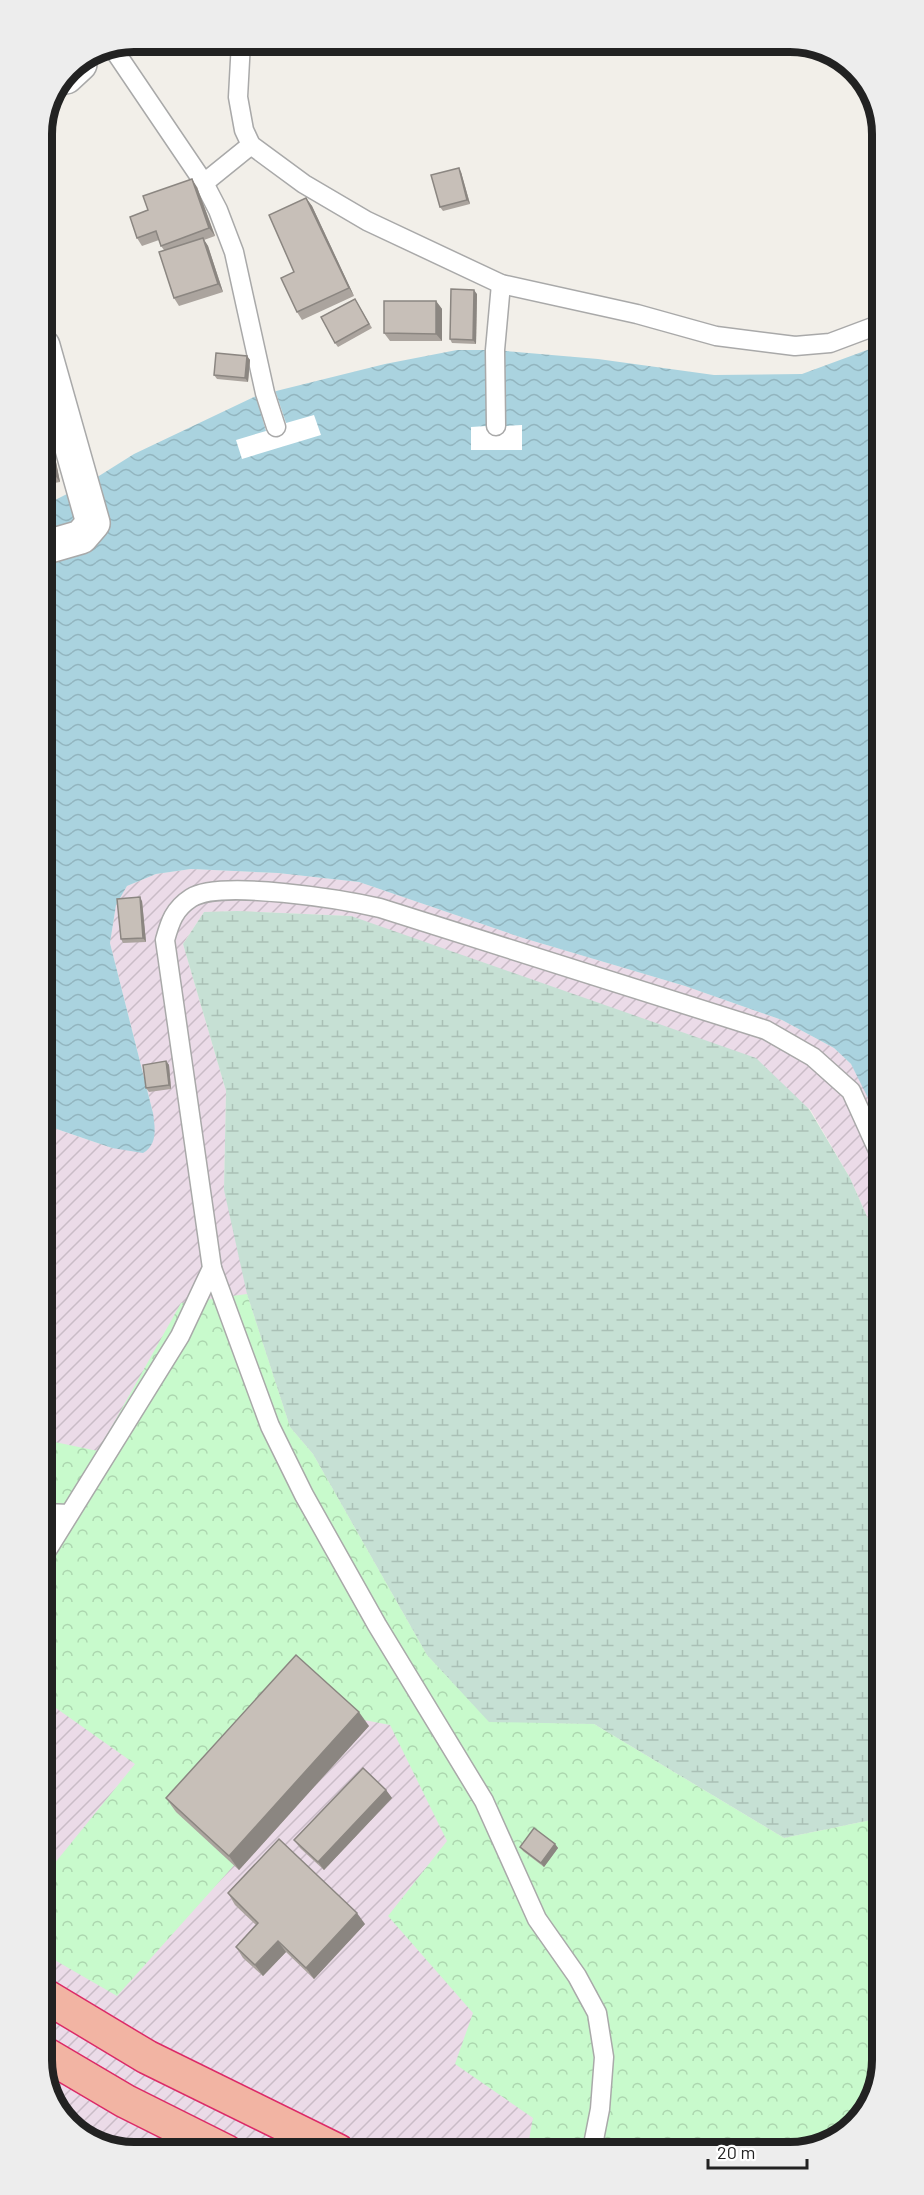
<svg xmlns="http://www.w3.org/2000/svg" width="924" height="2195" viewBox="0 0 924 2195" font-family="Barlow,sans-serif">
<style>
.industrial{fill:url(#industrial-furrows)}
.wetland{fill:url(#wetland-marsh)}
.park{fill:url(#park-crowns)}
.water{fill:url(#water-waves)}
.pier{fill:#fff}
.lines{fill:none;stroke-linecap:round;stroke-linejoin:round}
.service-casing{stroke:#a9a9a9;stroke-width:21}
.minor-casing{stroke:#a9a9a9;stroke-width:36}
.trunk-casing{stroke:#dc2a67;stroke-width:36}
.service{stroke:#fff;stroke-width:18}
.minor{stroke:#fff;stroke-width:33}
.trunk{stroke:#f2b4a3;stroke-width:33}
.wall{fill:#aba49e}
.shaded-wall{fill:#8b8681}
.building{fill:#c7bfb8;stroke:#8b8681;stroke-width:1.5}
.rim{fill:none;stroke:#222;stroke-width:8}
</style>
<defs>
<pattern id="industrial-furrows" width="10" height="10" patternUnits="userSpaceOnUse" patternTransform="scale(1.5)"><rect width="10" height="10" fill="#ebdbe8"/><path d="M-1 1l2-2M0 10L10 0M9 11l2-2" fill="none" stroke="#c9bcc7"/></pattern>
<pattern id="wetland-marsh" width="20" height="14" patternUnits="userSpaceOnUse" patternTransform="scale(1.5)"><rect width="20" height="14" fill="#c6e0d4"/><path d="M1 5h8M5 5V1M11 12h8M15 12V8" fill="none" stroke="#aac0b6"/></pattern>
<pattern id="park-crowns" width="20" height="18" patternUnits="userSpaceOnUse" patternTransform="scale(1.5)"><rect width="20" height="18" fill="#c8facc"/><path d="M2 6a3 3 0 1 1 6 0M12 15a3 3 0 1 1 6 0" fill="none" stroke="#acd6af"/></pattern>
<pattern id="water-waves" width="16" height="10" patternUnits="userSpaceOnUse" patternTransform="scale(1.5)"><rect width="16" height="10" fill="#aad3df"/><path d="M0 5q4-4 8 0t8 0" fill="none" stroke="#92b5bf"/></pattern>
</defs>
<rect width="100%" height="100%" fill="#f2efe9"/>
<!-- industrial -->
<polygon class="industrial" points="191,869 278,873 359,882 523,938 685,986 782,1020 834,1048 851,1064 869,1095 880,1122 880,1246 850,1178 810,1109 351,916 237,911 204,912 183,944 226,1091 224,1190 594,1724 784,1838 881,1818 882,2061 863,2117 819,2148 128,2153 78,2134 47,2090 45,1125 112,1148 153,1113 110,943 116,904 127,886 156,874"/>
<!-- wetland -->
<polygon class="wetland" points="237,911 351,916 756,1058 809,1109 850,1178 880,1246 881,1818 784,1838 594,1724 489,1723 427,1655 313,1454 290,1427 247,1294 224,1190 226,1091 183,944 204,912"/>
<!-- park -->
<polygon class="park" points="247,1294 290,1427 313,1454 427,1655 489,1722 594,1724 784,1838 881,1818 882,2061 863,2117 819,2148 527,2150 533,2118 455,2064 473,2013 388,1916 447,1841 390,1725 364,1720 117,1996 46,1955 46,1874 135,1764 46,1701 46,1552 58,1527 45,1523 45,1440 98,1451 181,1303"/>
<!-- water -->
<path class="water" d="M878,346L880,1122L851,1064L834,1048L782,1020L685,986L523,938L359,882L278,873L191,869L156,874L127,886L116,905L110,943L153,1113C155,1128 158,1144 143,1153L112,1148L45,1125L43,506L83,486L134,454L256,396L385,364L457,350H495L598,359L714,375L802,374Z"/>
<!-- pier -->
<g class="pier">
<polygon points="486,350 504,350 505,426 522,425 522,450 471,450 471,427 486,426"/>
<polygon points="275,390 286,423 314,415 321,435 242,459 236,440 266,431 256,396"/>
</g>
<g class="lines">
<defs>
<g id="service">
<polyline points="241,42 238,97 244,130 251,145 304,184 367,221 501,284 637,314 716,336 795,346 830,343 878,325"/>
<polyline points="114,50 204,183 218,210 234,252 265,393 276,427"/>
<polyline points="204,183 251,145"/>
<polyline points="496,426 495,350 501,284"/>
<polyline points="212,1268 270,1426 304,1495 377,1625 484,1801 537,1919 577,1976 597,2013 604,2057 600,2109 592,2150"/>
<polyline points="45,1513 69,1514"/>
<path d="M46,1552L180,1336L212,1268L165,940C170,922 174,909 191,898C220,879 345,900 380,908L766,1030L813,1057L851,1091L880,1155"/>
</g>
<g id="minor">
<polyline points="66,77 80,64"/>
<polyline points="43,346 93,523 81,537 43,548"/>
</g>
<g id="trunk">
<polyline points="47,1997 147,2057 338,2151"/>
<polyline points="47,2055 125,2101 227,2152"/>
</g>
</defs>
<!-- service casing -->
<use href="#service" class="service-casing"/>
<!-- minor casing -->
<use href="#minor" class="minor-casing"/>
<!-- trunk casing -->
<use href="#trunk" class="trunk-casing"/>
<!-- service -->
<use href="#service" class="service"/>
<!-- minor -->
<use href="#minor" class="minor"/>
<!-- trunk -->
<use href="#trunk" class="trunk"/>
</g>
<!-- wall -->
<g class="wall">
<polygon points="461,172 470,204 443,211 440,207"/>
<polygon points="197,187 215,236 204,240 208,246 223,292 179,306 174,298 164,250 161,246 159,240 142,246 137,238 148,210"/>
<polygon points="306,198 312,206 354,296 302,320 297,312 294,272"/>
<polygon points="477,294 476,344 452,343 450,339"/>
<polygon points="355,299 372,328 338,347 335,343"/>
<polygon points="436,301 442,309 442,341 390,341 384,333"/>
<polygon points="247,356 250,360 248,382 217,379 214,375"/>
<polygon points="43,446 54,452 60,482 43,485"/>
<polygon points="142,901 146,942 123,943 121,939"/>
<polygon points="166,1061 169,1065 171,1089 149,1092 146,1088"/>
<polygon points="369,1726 239,1870 176,1812 166,1798"/>
<polygon points="386,1790 392,1798 324,1870 300,1848 294,1840"/>
<polygon points="555,1844 558,1848 544,1867 523,1851 520,1847"/>
<polygon points="228,1893 365,1924 314,1979 286,1952 263,1976 243,1958 236,1947 256,1925 235,1905"/>
</g>
<!-- shaded-wall -->
<g class="shaded-wall">
<polygon points="459,168 461,172 470,204 467,200"/>
<polygon points="192,179 197,187 215,236 209,228"/>
<polygon points="306,198 312,206 354,296 349,288"/>
<polygon points="203,238 208,246 223,292 218,284"/>
<polygon points="474,290 477,294 476,344 473,340"/>
<polygon points="436,301 442,309 442,341 436,334"/>
<polygon points="247,356 250,360 248,382 245,378"/>
<polygon points="43,423 47,440 44,436"/>
<polygon points="49,445 54,452 60,482 54,474"/>
<polygon points="140,897 142,901 146,942 143,938"/>
<polygon points="166,1061 169,1065 171,1089 169,1085"/>
<polygon points="359,1712 369,1726 239,1870 229,1856"/>
<polygon points="386,1790 392,1798 324,1870 318,1862"/>
<polygon points="555,1844 558,1848 544,1867 541,1863"/>
<polygon points="357,1913 365,1924 314,1979 306,1968"/>
<polygon points="278,1941 286,1952 263,1976 255,1965"/>
</g>
<!-- building -->
<g class="building">
<polygon points="459,168 467,200 440,207 431,175"/>
<polygon points="192,179 209,228 161,246 156,231 137,238 130,217 148,210 143,196"/>
<polygon points="306,198 349,288 297,312 281,278 294,272 269,215"/>
<polygon points="203,238 218,284 174,298 159,252"/>
<polygon points="451,289 474,290 473,340 450,339"/>
<polygon points="355,299 369,324 335,343 321,317"/>
<polygon points="384,301 436,301 436,334 384,333"/>
<polygon points="216,353 247,356 245,378 214,375"/>
<polygon points="49,445 54,474 43,476 43,446"/>
<polygon points="140,897 143,938 121,939 117,899"/>
<polygon points="166,1061 169,1085 146,1088 143,1065"/>
<polygon points="296,1655 359,1712 229,1856 166,1798"/>
<polygon points="363,1768 386,1790 318,1862 294,1840"/>
<polygon points="534,1828 555,1844 541,1863 520,1847"/>
<polygon points="279,1839 357,1913 306,1968 278,1941 255,1965 236,1947 258,1923 228,1893"/>
</g>
<!-- crop -->
<path d="M0 0H924V2195H0ZM134 52H790A82 82 0 0 1 872 134V2060A82 82 0 0 1 790 2142H134A82 82 0 0 1 52 2060V134A82 82 0 0 1 134 52Z" fill="#ededed" fill-rule="evenodd"/>
<path class="rim" d="M134 52H790A82 82 0 0 1 872 134V2060A82 82 0 0 1 790 2142H134A82 82 0 0 1 52 2060V134A82 82 0 0 1 134 52Z"/>
<!-- scale -->
<path d="M708 2159v9h99v-9" fill="none" stroke="#222222" stroke-width="3"/>
<text x="717" y="2159" font-size="18" fill="#222222" stroke="#ffffff" stroke-width="4.5" paint-order="stroke">20 m</text>
</svg>
